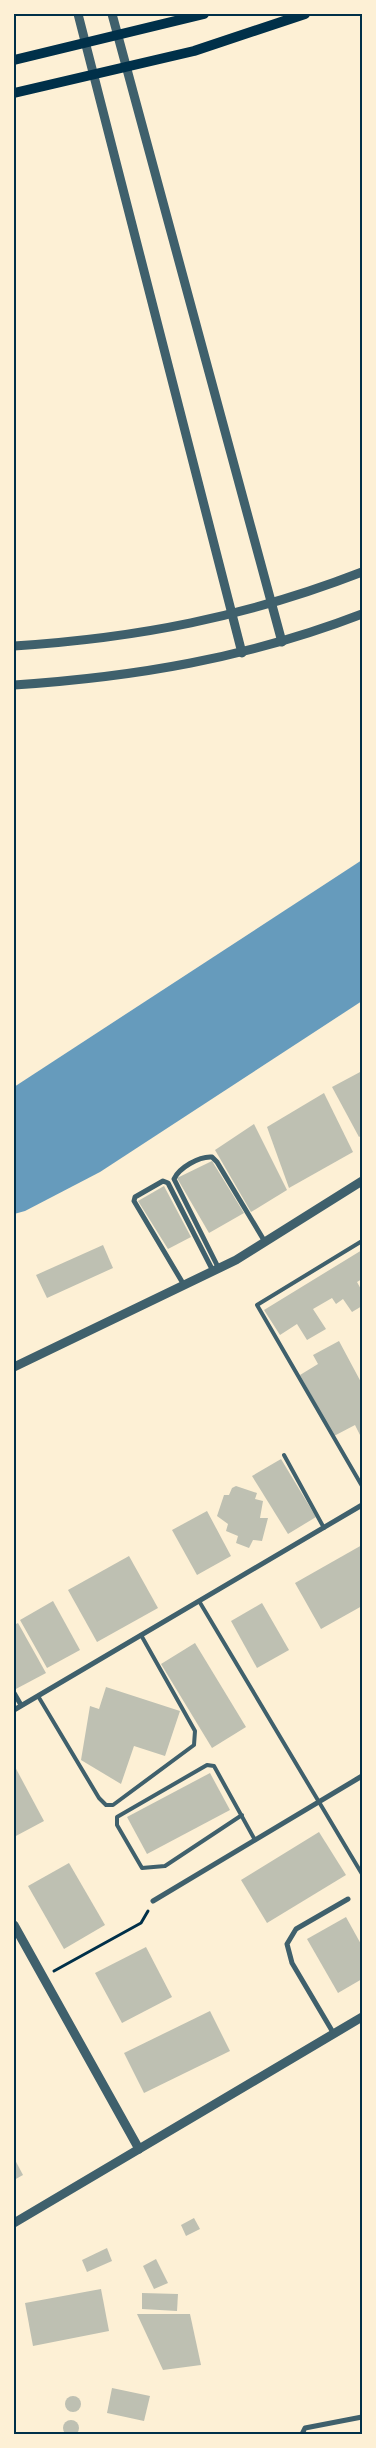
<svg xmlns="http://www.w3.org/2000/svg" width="376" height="2448" viewBox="0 0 376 2448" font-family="Overpass,sans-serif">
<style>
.water{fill:#669bbc}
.building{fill:#bec0b2}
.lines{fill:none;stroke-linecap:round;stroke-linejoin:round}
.path{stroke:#003049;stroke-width:3}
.service{stroke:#3f606c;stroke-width:4}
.minor{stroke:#3f606c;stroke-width:5}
.tertiary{stroke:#3f606c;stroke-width:9}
.secondary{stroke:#003049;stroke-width:10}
.neatline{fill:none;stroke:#003049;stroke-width:2}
</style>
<rect width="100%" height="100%" fill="#fdf0d5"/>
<!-- water -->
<polygon class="water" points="362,860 362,1001 100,1172 25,1211 14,1214 14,1087"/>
<!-- building -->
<g class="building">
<polygon points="362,1071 362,1135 359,1137 332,1087"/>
<polygon points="324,1093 353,1152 289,1188 267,1127"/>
<polygon points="254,1124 287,1190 251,1212 215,1150"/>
<polygon points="212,1161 244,1213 209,1233 177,1178"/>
<polygon points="164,1186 191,1237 168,1249 138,1201"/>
<polygon points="103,1245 113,1268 47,1298 36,1275"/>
<polygon points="362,1250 362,1279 357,1282 362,1291 362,1306 352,1312 343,1299 336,1304 332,1298 313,1309 326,1329 307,1340 297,1324 280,1335 264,1310"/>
<polygon points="339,1341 362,1384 362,1439 355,1425 334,1436 300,1375 318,1364 313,1355"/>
<polygon points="281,1459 316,1517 288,1534 252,1476"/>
<polygon points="236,1486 257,1493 255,1499 263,1501 260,1518 268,1518 262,1541 253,1540 249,1548 236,1543 238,1536 226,1531 228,1524 217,1516 224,1495 229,1495 232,1488"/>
<polygon points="207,1511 231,1556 197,1575 172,1530"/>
<polygon points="362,1545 362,1606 321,1629 295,1583"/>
<polygon points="129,1556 158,1608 97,1642 68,1590"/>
<polygon points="53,1601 80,1650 47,1668 20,1620"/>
<polygon points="262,1603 289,1650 257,1668 231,1621"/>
<polygon points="18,1623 46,1673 14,1690 14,1625"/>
<polygon points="195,1643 246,1727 212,1748 161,1664"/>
<polygon points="106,1687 180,1711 165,1756 134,1746 121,1784 81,1760 90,1706 99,1709"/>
<polygon points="14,1765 44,1821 14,1837"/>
<polygon points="210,1773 230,1810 147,1854 127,1817"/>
<polygon points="319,1832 346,1875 267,1923 241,1880"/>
<polygon points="69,1863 105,1925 64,1949 28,1886"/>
<polygon points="346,1917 362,1946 362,1979 338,1993 307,1939"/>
<polygon points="146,1947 172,1997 122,2023 95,1973"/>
<polygon points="210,2011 230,2051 144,2093 124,2053"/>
<polygon points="14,2158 23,2175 14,2180"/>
<polygon points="194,2218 200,2229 186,2236 181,2225"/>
<polygon points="107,2248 112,2261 87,2272 82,2260"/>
<polygon points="156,2259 168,2283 154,2289 143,2266"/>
<polygon points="101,2289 109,2331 33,2346 25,2303"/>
<polygon points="142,2293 178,2294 177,2311 142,2309"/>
<polygon points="137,2314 190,2314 201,2365 163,2370"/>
<polygon points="112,2388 150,2396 144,2421 107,2413"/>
<circle cx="73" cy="2404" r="8"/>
<circle cx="71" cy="2428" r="8"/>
</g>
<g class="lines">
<!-- path -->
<polyline class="path" points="54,1971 141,1923 148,1911"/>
<!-- service -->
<g class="service">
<polyline points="362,1241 257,1305 362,1486"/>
<polyline points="284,1455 324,1528"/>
<polyline points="199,1601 362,1874"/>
<polyline points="38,1696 99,1798 106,1805 113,1805 194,1745 195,1731 141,1635"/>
<polyline points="242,1815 165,1866 142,1868 117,1825 117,1817 207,1765 214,1766 255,1840"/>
</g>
<!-- minor -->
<g class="minor">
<path d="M219,1269L174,1179C179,1168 199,1156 212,1157L217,1162L265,1242"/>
<polyline points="184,1285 134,1201 135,1197 163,1181 168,1183 213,1271"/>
<polyline points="14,1693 21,1705"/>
<polyline points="14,1710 362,1505"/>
<polyline points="153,1901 362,1776"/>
<polyline points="334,2034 292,1963 287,1944 296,1929 348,1899"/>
<polyline points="302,2434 305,2428 362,2417"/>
</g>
<!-- tertiary -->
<g class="tertiary">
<polyline points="78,14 242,653"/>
<polyline points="112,14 282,642"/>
<path d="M14,646C138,638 246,617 362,572"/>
<path d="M14,685C135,677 248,658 362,614"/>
<polyline points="14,1367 236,1260 362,1181"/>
<polyline points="14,1925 139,2149"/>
<polyline points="14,2223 362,2017"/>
</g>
<!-- secondary -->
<g class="secondary">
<polyline points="14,60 204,14"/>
<polyline points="14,93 194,51 305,14"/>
</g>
</g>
<!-- border -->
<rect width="376" height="2448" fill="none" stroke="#fdf0d5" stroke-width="30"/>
<rect x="15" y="15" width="346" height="2418" class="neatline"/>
</svg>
